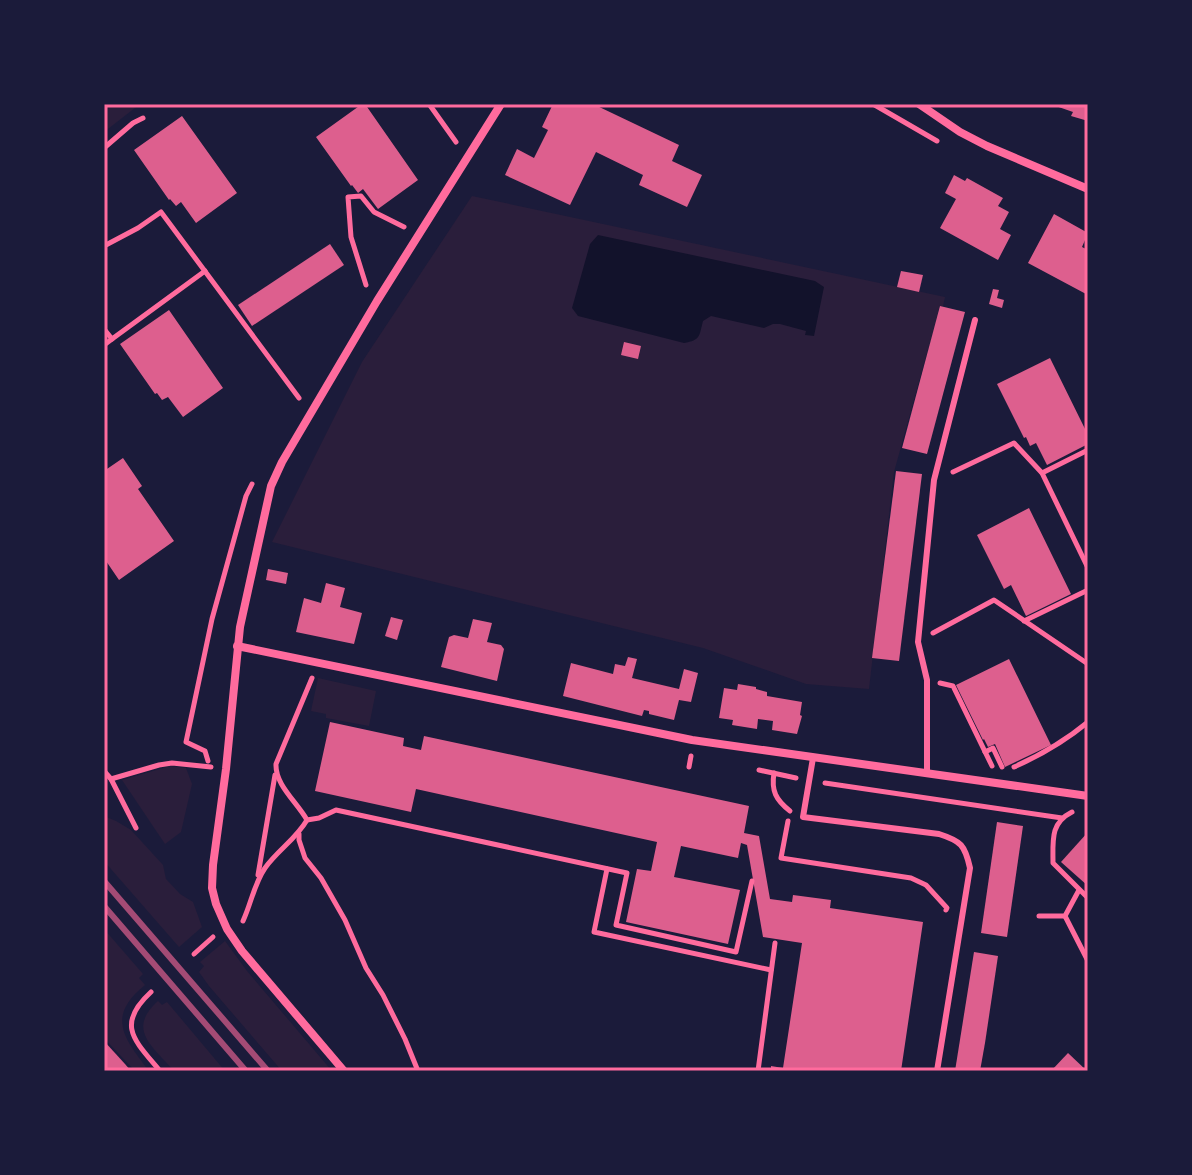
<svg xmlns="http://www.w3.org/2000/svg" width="1192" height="1175" viewBox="0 0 1192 1175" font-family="'IBM Plex Sans',sans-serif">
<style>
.green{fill:#2a1e3b}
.water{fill:#12122b}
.building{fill:#dd5f8e}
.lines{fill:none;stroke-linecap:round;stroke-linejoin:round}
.path{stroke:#ff6b9d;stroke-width:5}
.service{stroke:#ff6b9d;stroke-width:6}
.minor{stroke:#ff6b9d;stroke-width:8}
.rail{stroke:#a44b75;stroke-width:6}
.neatline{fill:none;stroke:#ff6b9d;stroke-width:3}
</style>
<rect width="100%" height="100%" fill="#1b1b3a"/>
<!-- green -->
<g class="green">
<polygon points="104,104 140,104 104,132"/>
<polygon points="472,196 945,297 943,306 940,306 894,472 869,689 806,684 703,648 272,542 362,362"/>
<polygon points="318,678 376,691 369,726 326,718 326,714 311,711"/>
<polygon points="170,766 186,768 192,784 181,832 165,844 122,780"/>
<polygon points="104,816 116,821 131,830 163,865 166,879 180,894 193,902 202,927 179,947 104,861"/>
<path d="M104,929L143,974L139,978L145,985C105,1017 125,1039 149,1071H135L104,1038Z"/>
<polygon points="225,941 247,971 332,1071 282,1071 209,986 199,972 204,966 200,962"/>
<path d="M158,1001L162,1005L167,1002L225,1071H174C153,1046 126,1030 158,1001Z"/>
</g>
<!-- water -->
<path class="water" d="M598,235L815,281L824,287L814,336L805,335L806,331L780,324H773L764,328L711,316L703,321C699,336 701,340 684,343L578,316L572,308L590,244Z"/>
<!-- building -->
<g class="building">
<polygon points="362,104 365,104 418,180 378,209 363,189 358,193 352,185 351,186 316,137"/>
<polygon points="553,104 593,104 679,145 672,161 702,175 687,207 639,185 643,175 596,152 570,205 505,175 517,149 534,158 548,130 542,127"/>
<polygon points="1050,104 1088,104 1088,121 1071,116 1073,112"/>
<polygon points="182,116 237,193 196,223 181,202 176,206 170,199 169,200 134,150"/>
<polygon points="954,175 965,181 967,178 1003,198 998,206 1009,212 1000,229 1011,235 998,260 940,228 956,199 945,193"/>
<polygon points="1054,214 1088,233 1082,247 1088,250 1088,290 1086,294 1028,263"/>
<polygon points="330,244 344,265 252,326 238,305"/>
<polygon points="901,271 923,275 919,292 897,287"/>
<polygon points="993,289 999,290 997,298 1004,300 1002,308 989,304"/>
<polygon points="940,306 965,312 927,454 902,448"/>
<polygon points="169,310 223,388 183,417 168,397 162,400 157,393 155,394 120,344"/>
<polygon points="624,342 641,346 638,359 621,355"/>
<polygon points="1050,358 1088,435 1088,444 1047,465 1036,443 1030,446 1026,437 1024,438 997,384"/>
<polygon points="123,458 142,486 138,489 174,541 119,580 104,558 104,471"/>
<polygon points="896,471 922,474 899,661 872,658"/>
<polygon points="1029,508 1071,594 1026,616 1011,585 1004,589 977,535"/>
<polygon points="268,569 288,573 286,584 266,580"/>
<polygon points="326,583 345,588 340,607 362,613 354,644 296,632 304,598 321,603"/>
<polygon points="391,617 403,620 397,640 385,636"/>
<polygon points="473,619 492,623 487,642 501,645 504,649 497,681 441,667 449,637 454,635 468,638"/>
<polygon points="628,657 637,659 632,678 679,689 684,669 698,673 691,702 679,700 674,720 649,714 649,711 644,710 642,716 563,696 571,663 613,674 615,664 625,666"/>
<polygon points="1009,659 1051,745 1005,767 995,744 988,747 984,739 983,740 956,685"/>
<polygon points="738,684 756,687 756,689 767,692 767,696 802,702 800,715 802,716 797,734 772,730 773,721 758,719 757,729 732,725 733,720 719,718 724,688 737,690"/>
<polygon points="330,722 404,738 403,746 421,750 424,736 749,806 744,833 759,836 770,899 792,902 793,895 831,900 830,908 923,922 901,1071 771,1071 771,1066 783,1068 802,943 763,937 747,845 741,843 738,858 681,846 674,877 740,890 728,944 626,922 637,869 651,871 657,842 416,789 411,812 315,791"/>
<polygon points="997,822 1023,826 1007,937 981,933"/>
<polygon points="1088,832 1088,886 1061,862"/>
<polygon points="974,952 998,956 985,1043 980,1071 955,1071"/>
<polygon points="104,1041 125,1064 131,1071 104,1071"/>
<polygon points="1068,1053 1087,1071 1051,1071"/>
</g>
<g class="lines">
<!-- path -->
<g class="path">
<polyline points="429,104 456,142"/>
<polyline points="873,104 937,141"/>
<polyline points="104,148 133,123 143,118"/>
<polyline points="104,246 138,228 161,212 299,398"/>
<polyline points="366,285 351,237 348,197 361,196 374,212 404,227"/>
<polyline points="104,329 112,339 205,271"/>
<polyline points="104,345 112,339"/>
<polyline points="953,472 1014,443 1042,473 1088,568"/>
<polyline points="1042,473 1088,450"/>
<polyline points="1024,621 1088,590"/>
<polyline points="933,633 994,600 1088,664"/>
<polyline points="940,683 953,686 992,766"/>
<polyline points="985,752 993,748 1002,767"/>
<polyline points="208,761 205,751 186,742 212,619 246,496 252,484"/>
<polyline points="689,767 691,756"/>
<path d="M1014,767C1041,755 1065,741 1088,722"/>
<polyline points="759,770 796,778"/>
<polyline points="104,771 111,779 136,828"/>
<path d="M774,773C771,791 776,800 790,811"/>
<polyline points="111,779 159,765 172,763 211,767"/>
<polyline points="825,783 1062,818"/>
<path d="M1072,812C1050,823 1053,841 1053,863L1088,898"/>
<polyline points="307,820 319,818 336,810 627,873 616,925 736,952 752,881"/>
<polyline points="788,821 781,858 911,878 926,885 947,908 946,910"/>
<polyline points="299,834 299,840 305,858 321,878 345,920 366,968 383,995 405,1039 418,1071"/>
<polyline points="607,869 594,932 771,970"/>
<polyline points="258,875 275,775"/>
<polyline points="1039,916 1065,916 1079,890"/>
<polyline points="1065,916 1088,961"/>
<path d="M243,921C251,904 254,884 265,868C278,850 296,839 307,820C297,802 275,785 276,764L312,678"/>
<polyline points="194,954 213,937"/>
<path d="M151,992C115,1025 135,1041 160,1071"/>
<polyline points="758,1071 775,943"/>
</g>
<!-- service -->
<g class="service">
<path d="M813,758L803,817L939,834C961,841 965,845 970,868L937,1071"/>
<polyline points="927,774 927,680 918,642 934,480 975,320"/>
</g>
<!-- minor -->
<g class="minor">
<polyline points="919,104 960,132 987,146 1088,189"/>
<polyline points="237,646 692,740 1088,796"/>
<polyline points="344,1071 242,951 227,929 216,904 212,888 213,865 226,769 240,627 271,486 282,462 377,301 501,104"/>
</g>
<!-- rail -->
<g class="rail">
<polyline points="104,881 268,1071"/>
<polyline points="104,906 246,1071"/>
</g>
</g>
<!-- border -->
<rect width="1192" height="1175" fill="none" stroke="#1b1b3a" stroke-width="212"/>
<rect x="106" y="106" width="980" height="963" class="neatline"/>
</svg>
